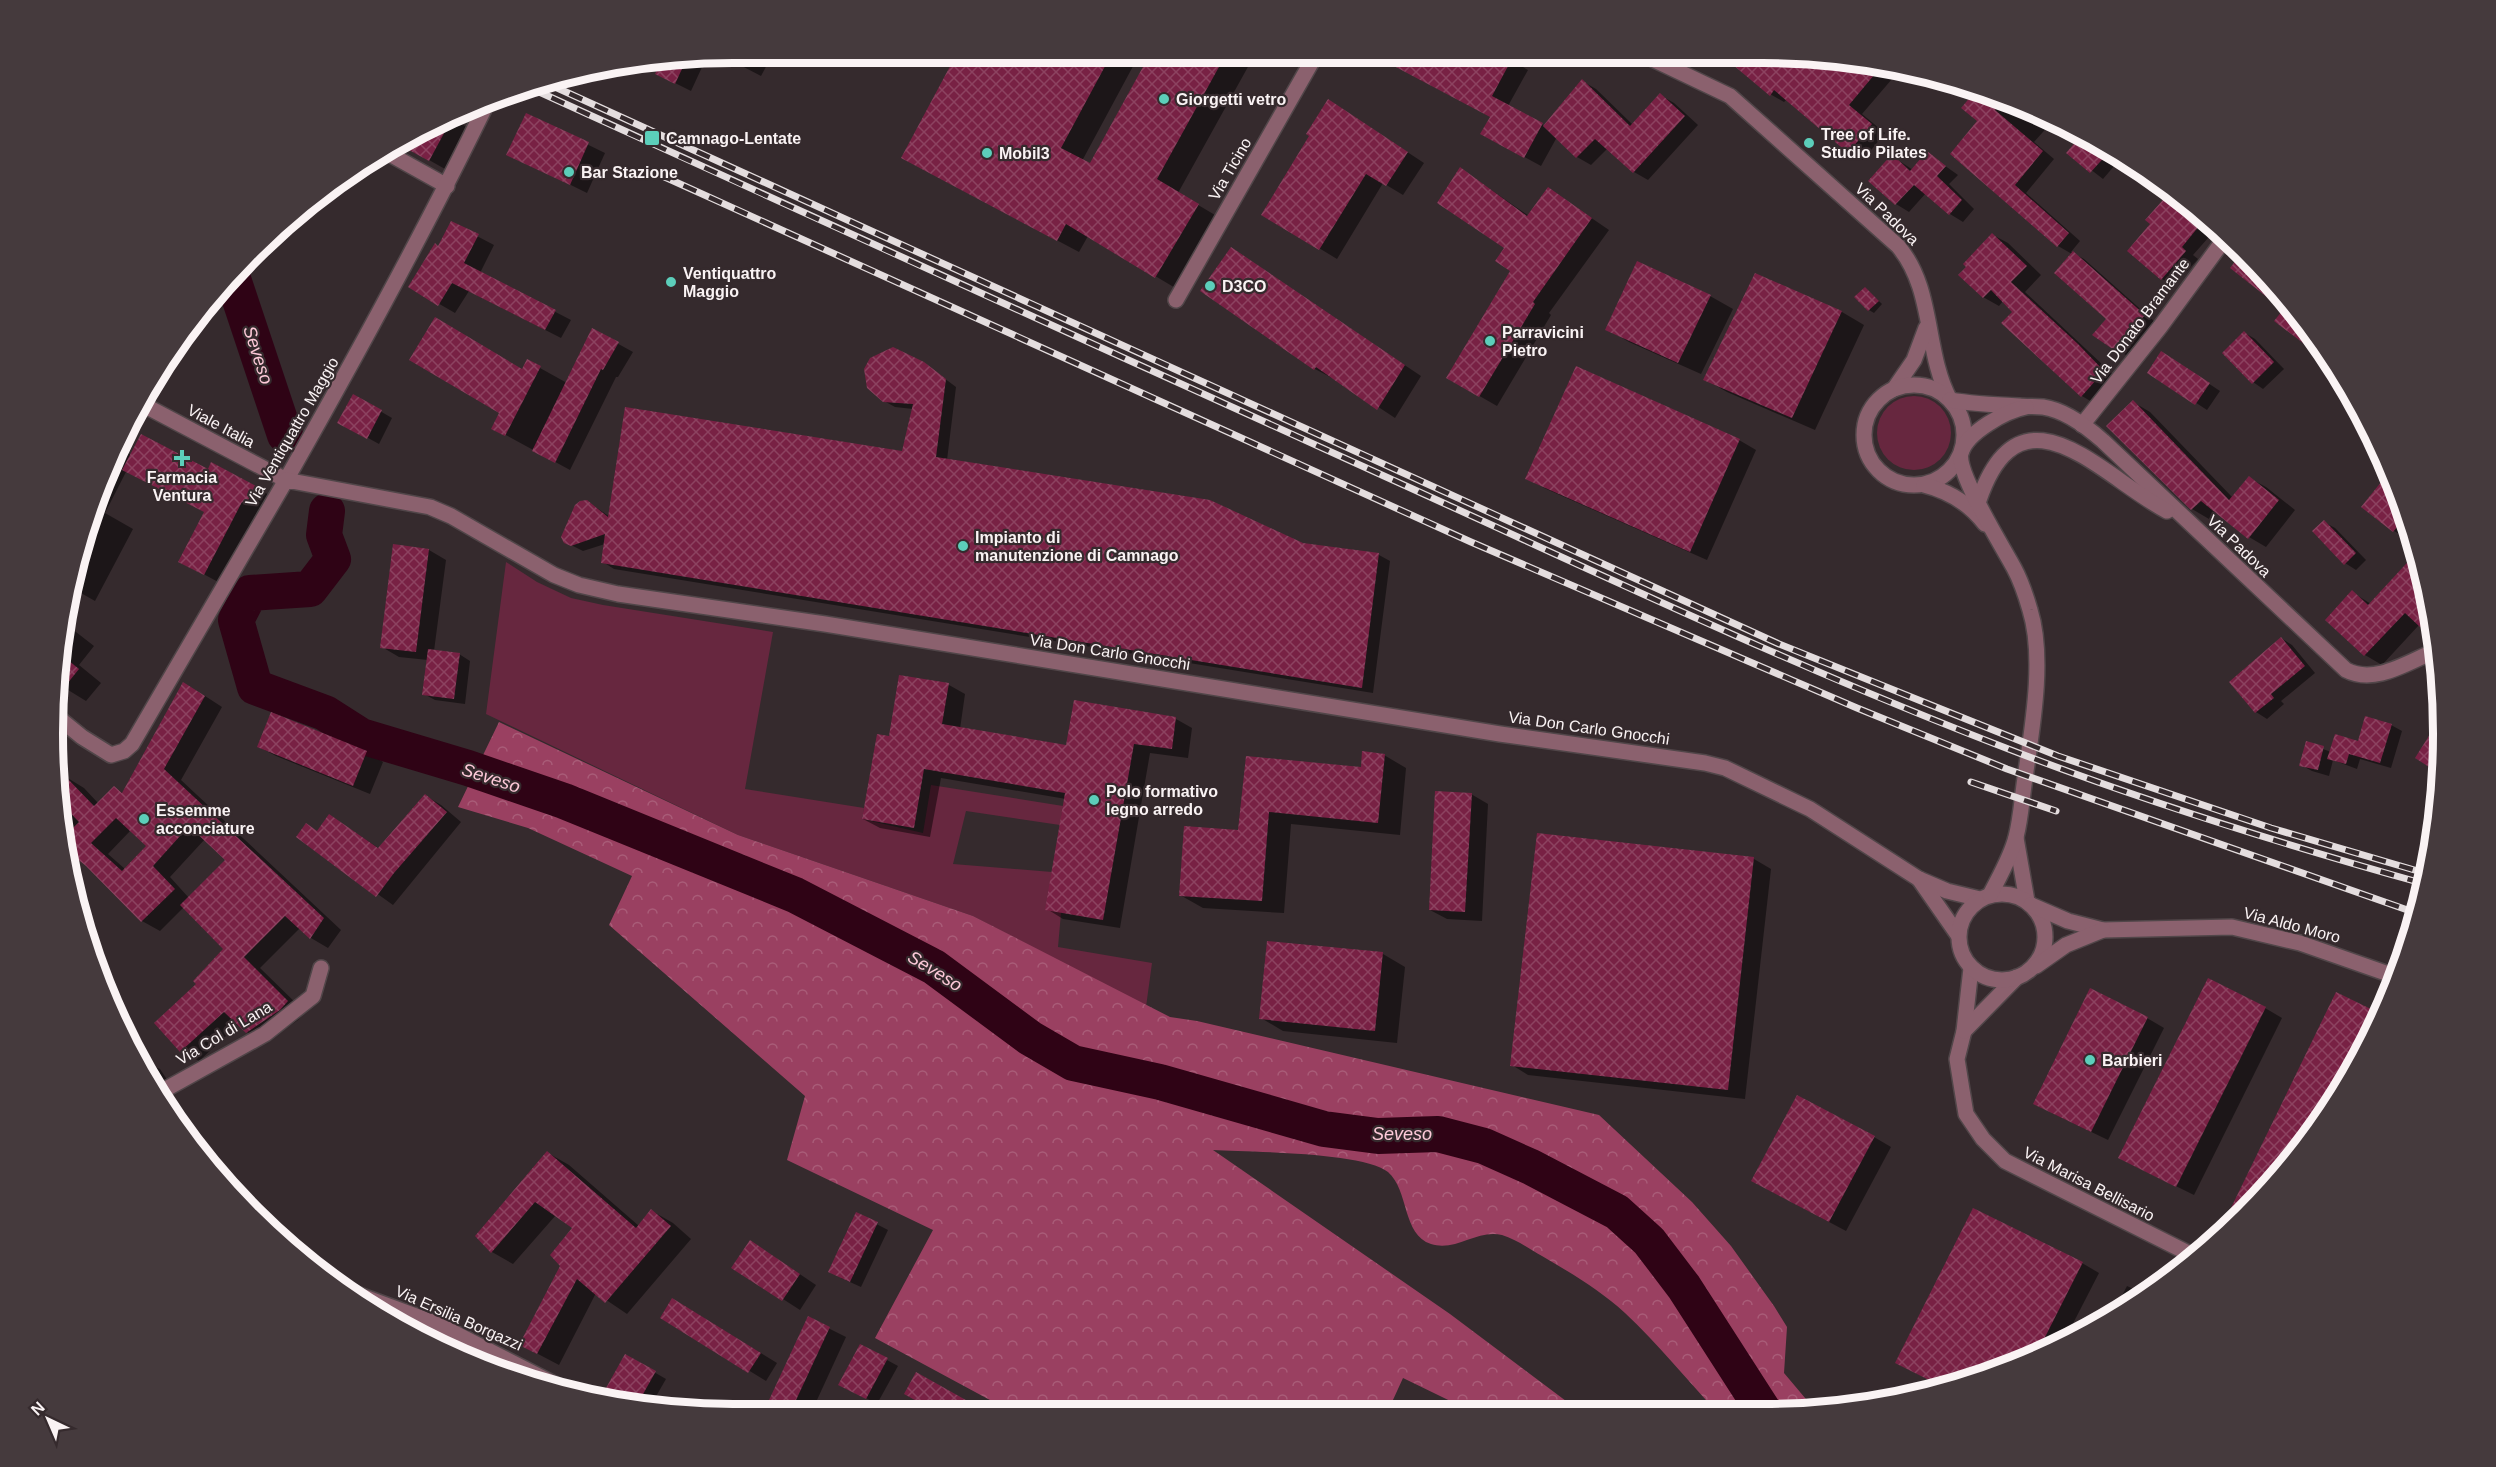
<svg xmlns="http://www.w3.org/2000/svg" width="2496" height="1467" viewBox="0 0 2496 1467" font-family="Helvetica,sans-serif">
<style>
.grass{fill:#67273f}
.forest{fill:url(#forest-crowns)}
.shadow{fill:#0007;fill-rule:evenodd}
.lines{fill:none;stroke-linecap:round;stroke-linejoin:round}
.river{stroke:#2f0315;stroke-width:36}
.building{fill:url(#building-cross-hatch);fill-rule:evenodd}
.minor-casing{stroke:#514649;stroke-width:18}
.tertiary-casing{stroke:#514649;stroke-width:18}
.minor{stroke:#8b616e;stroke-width:15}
.tertiary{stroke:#8b616e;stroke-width:15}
.rail-casing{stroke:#e4ddde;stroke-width:7}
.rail{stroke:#352a2d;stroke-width:4.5;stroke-dasharray:14;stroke-linecap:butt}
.poi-dot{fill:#5cceba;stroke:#352a2d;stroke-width:2}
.labels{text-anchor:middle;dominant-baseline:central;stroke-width:4.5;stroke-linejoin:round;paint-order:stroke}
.poi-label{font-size:16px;font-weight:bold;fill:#faf3f4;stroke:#352a2d;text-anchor:start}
.street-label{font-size:16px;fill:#faf3f4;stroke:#352a2d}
.water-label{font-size:18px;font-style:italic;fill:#fecad9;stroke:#352a2d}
.rim{fill:none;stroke:#faf3f4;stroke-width:8}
</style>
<defs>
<pattern id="forest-crowns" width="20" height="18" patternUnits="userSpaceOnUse" patternTransform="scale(1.5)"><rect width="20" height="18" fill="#9a4061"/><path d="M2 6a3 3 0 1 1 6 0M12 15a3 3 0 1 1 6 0" fill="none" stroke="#a95c78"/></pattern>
<pattern id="building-cross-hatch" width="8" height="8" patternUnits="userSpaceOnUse" patternTransform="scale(1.5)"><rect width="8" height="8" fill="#782144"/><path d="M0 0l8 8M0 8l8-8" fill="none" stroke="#8c4260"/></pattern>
</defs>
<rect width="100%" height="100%" fill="#352a2d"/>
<!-- grass -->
<g class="grass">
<circle cx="1914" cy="433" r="37"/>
<polygon points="506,562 537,582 571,598 603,605 773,632 745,789 864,808 862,819 923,833 931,785 1063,806 1060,825 966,811 953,864 1052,872 1061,913 1058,947 1152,963 1146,1007 973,916 738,835 486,714"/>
</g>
<!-- forest -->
<path class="forest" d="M499,722L738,835L973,916L1170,1017L1197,1021L1599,1115L1692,1202L1731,1246L1774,1306L1787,1327L1784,1373L1816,1411L1718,1413C1687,1380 1658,1344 1625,1313C1600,1290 1571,1273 1542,1256C1529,1249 1516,1239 1502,1235C1477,1229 1456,1252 1431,1244C1402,1235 1409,1190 1388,1172C1364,1152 1249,1152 1213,1150L1450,1314L1582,1413H1475L1403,1378L1387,1413H1014L875,1338L933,1230L787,1160L805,1096L609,925L632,876L528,828L458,807Z"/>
<!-- shadow -->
<g class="shadow">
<polygon points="1722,54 1807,54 1898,72 1862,114 1885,133 1863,160 1849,152 1787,99 1784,102 1770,94"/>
<polygon points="1502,55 1528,70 1508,106 1545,126 1582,81 1596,89 1633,125 1660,95 1674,103 1698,125 1648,180 1634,172 1608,148 1591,165 1577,157 1557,137 1541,166 1499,143 1491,117 1377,56"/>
<polygon points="1151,56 1254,56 1178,193 1220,218 1177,289 1088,236 1079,252 925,170 957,57 1138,57 1082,161 1090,165"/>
<polygon points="692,58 703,65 691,91 657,74 659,68 641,59"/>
<polygon points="741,58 764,58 769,61 761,76 738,64"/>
<polygon points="1980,88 2051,123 2034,142 2054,159 2026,193 2080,241 2071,252 2084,259 2155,322 2126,355 2115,349 2108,319 2072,254 2058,246 1952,154 1979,121 1964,108"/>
<polygon points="1345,111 1424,163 1403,195 1383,183 1337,259 1263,214"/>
<polygon points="527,115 605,153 587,193 508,154"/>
<polygon points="448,116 475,132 452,173 399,143 432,123"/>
<polygon points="2081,138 2121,158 2103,179 2068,152"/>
<polygon points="1927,153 1958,175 1949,184 1974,209 1963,222 1950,214 1926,193 1909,212 1896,204 1870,181 1892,156 1913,170"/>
<polygon points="1461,169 1529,216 1549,189 1609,230 1549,313 1551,315 1497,406 1448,378 1512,271 1506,248"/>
<polygon points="2172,193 2216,229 2193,255 2198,259 2174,286 2162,279 2152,224 2148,220"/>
<polygon points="452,223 494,245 480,273 571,320 561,338 469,291 455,313 410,287 439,248"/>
<polygon points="1993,235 2008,243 2041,275 2025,292 2119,380 2097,405 2082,396 2003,323 2014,312 2003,301 1999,306 1983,297"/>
<polygon points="1231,249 1421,376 1395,418 1333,377 1332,378 1315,369 1202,290"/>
<polygon points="2244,252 2325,350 2322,353 2285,310 2232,267"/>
<polygon points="1756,275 1842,312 1864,325 1815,430 1727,392 1705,379"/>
<polygon points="1866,289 1882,304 1874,313 1869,310"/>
<polygon points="1710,296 1733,309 1701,374 1629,342 1607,329"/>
<polygon points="194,323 163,382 154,377 167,355"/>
<polygon points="593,330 633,352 618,377 616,377 570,470 493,428 523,371 540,368 567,383"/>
<polygon points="2245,333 2255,339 2284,369 2263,389 2253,382"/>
<polygon points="2173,360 2220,391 2207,410 2149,372"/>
<polygon points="924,363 956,387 947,460 1303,544 1379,555 1390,561 1373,693 614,569 603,562 605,544 583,551 565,542 587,501 610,517 904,453 913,409 895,407 884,401"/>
<polygon points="354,396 392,418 379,444 339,422"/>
<polygon points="2133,402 2150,412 2233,498 2249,478 2266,487 2295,510 2266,547 2249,537 2216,511 2209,519 2192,509"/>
<polygon points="1739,440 1756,450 1707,560 1544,488 1527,478"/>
<polygon points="117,447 132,455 209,471 255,487 271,496 263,512 258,510 220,583 196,570 205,512 127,470 105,513 133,529 95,601 72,588 76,557"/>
<polygon points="2386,478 2395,484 2409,531 2405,537 2394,531"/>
<polygon points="2324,522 2335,528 2366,560 2356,570 2345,563"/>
<polygon points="429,550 446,560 434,651 459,654 470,661 465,704 435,700 424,694 428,660 399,657 382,647"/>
<polygon points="2413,558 2418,561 2430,600 2434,633 2419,625 2382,665 2365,655 2327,620 2352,592 2371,604"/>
<polygon points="67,625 94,646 79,665 101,683 86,701 60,685 59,686"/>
<polygon points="2281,638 2292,645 2315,673 2281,701 2284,704 2267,719 2256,712"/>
<polygon points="901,676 949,685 965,694 960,729 1067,747 1176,719 1192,728 1188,758 1150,753 1120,928 1063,919 1047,909 1066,799 941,778 930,837 880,828 863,819 890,738"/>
<path d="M202,694L222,707L181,780L341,930L328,948L311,938L300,928L260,968L305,1012L298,1020L265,1043L247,1032L239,1024L199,1061L181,1051L198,984L225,949L184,907L160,931L142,921L87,865L64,846L57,784L66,777L84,788L98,803L114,787L123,793ZM131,830L148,846L125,869L108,854ZM205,839L227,860L189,898L170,877Z"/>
<polygon points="272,714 367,752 383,762 370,794 276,756 259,747"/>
<polygon points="2391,725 2402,731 2391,768 2360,759 2357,769 2333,760 2329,776 2312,771 2301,765 2307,743 2331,752 2359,743"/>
<polygon points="1384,755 1406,768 1400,835 1291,824 1284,913 1203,908 1180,895 1240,831 1247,757 1362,768"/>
<polygon points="1471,794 1488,804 1482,921 1447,919 1430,910"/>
<polygon points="426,796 441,805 461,822 393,905 298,837 307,825 318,832 330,816 380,849"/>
<polygon points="1538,835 1754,859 1771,869 1745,1099 1528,1075 1512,1065"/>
<polygon points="86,943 107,962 97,971 89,953"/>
<polygon points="1383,954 1405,967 1397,1043 1283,1031 1261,1018"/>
<polygon points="2265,1008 2282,1018 2194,1195 2137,1167"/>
<polygon points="2147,1018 2164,1028 2108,1140 2052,1113"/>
<polygon points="134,1052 150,1065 160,1069 168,1081 155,1090 144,1074"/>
<polygon points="2329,1112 2244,1215 2240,1219 2230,1213"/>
<polygon points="1874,1137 1891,1147 1846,1231 1769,1190"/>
<polygon points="548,1153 569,1165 639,1226 652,1211 673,1223 691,1239 627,1314 596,1293 559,1365 521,1345 562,1266 574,1228 556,1215 513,1264 492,1252 477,1236"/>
<polygon points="857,1214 888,1230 861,1287 841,1278"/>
<polygon points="767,1252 816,1285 800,1310 733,1267"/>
<polygon points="2082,1263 2099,1273 2064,1341 1981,1378 1942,1386 1914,1372"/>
<polygon points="2127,1286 2142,1293 2111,1317"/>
<polygon points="689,1309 777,1363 766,1381 662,1317"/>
<polygon points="808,1318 846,1337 811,1413 765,1413"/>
<polygon points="626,1356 666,1379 651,1405 632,1402"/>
<polygon points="887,1360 898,1366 877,1404 851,1390"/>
</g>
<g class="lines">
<!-- river -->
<g class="river">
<polyline points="232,276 285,435"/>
<polyline points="327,511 324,535 333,559 310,589 250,593 236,620 255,687 325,713 361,736 468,768 564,801 795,895 934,967 1030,1038 1073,1063 1160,1082 1324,1129 1378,1136 1438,1134 1484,1146 1531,1167 1617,1212 1649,1241 1684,1287 1765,1413"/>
</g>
</g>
<!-- building -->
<g class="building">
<polygon points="1720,54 1807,54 1880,68 1849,105 1872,124 1848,153 1774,90 1770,96"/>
<polygon points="1445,55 1514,55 1492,96 1543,123 1524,158 1480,134 1490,117 1375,56"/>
<polygon points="1149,56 1225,56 1157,179 1199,204 1155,278 1066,224 1057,241 901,158 955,57 1110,57 1061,148 1090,163"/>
<polygon points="663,58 687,58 675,84 655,74"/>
<polygon points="1582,79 1630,126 1660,93 1685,116 1633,173 1595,139 1576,158 1543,126"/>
<polygon points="1978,88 2004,100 1995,110 2043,151 2015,185 2069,233 2057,247 1950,154 1977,121 1961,108"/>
<polygon points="1328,99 1408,152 1386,186 1366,174 1319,250 1261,215 1309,136 1306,134"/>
<polygon points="455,113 429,161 398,144 432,123"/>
<polygon points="526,113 589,142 570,185 506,155"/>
<polygon points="2078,139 2085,144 2088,141 2109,152 2090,173 2066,153"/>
<polygon points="1927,151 1946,166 1937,176 1962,200 1949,215 1914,185 1895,205 1868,181 1892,154 1910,171"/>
<polygon points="1460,167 1527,216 1548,187 1592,218 1533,302 1535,304 1479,397 1446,378 1510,271 1495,261 1504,248 1437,203"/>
<polygon points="2170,192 2204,220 2182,247 2186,251 2161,280 2127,251 2150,224 2145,220"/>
<polygon points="451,221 479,234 464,263 556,310 545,330 452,283 438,306 408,287 435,243 438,246"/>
<polygon points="1992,233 2027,266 2011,282 2078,344 2104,371 2081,397 2001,323 2012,312 1991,290 1983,298 1958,275 1966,267 1963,264"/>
<polygon points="1231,247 1405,365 1377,410 1316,367 1314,370 1200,291"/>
<polygon points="2073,251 2145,315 2114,350 2092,335 2106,319 2054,273"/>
<polygon points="2243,251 2328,355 2324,359 2274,321 2287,305 2282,309 2230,268"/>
<polygon points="1637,261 1711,295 1678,363 1605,330"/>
<polygon points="1755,273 1842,311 1792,418 1703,380"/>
<polygon points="1865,287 1879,301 1868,311 1854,297"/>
<polygon points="435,317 522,369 527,359 541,366 505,436 491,429 499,413 409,360"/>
<polygon points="592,328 619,342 603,370 601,369 555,463 532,451"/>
<polygon points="2244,331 2274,362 2252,384 2222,353"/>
<polygon points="893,347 924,362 946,379 936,457 1210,500 1303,543 1379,553 1362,688 601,563 605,534 571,546 564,543 561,537 575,505 580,501 587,500 608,517 625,407 902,451 913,404 883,402 867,388 864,369 870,358"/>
<polygon points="2161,351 2210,383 2195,405 2147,373"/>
<polygon points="1576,366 1740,439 1690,552 1525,479"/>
<polygon points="353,394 382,410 367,439 337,423"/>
<polygon points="2133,400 2229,500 2249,476 2279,500 2248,539 2201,501 2191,510 2106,426"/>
<polygon points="141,434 208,469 211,462 256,486 246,504 242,502 204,575 178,562 204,512 122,470"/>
<polygon points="2386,476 2395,484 2405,517 2393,532 2361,507"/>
<polygon points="2324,520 2356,553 2344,565 2312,531"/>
<polygon points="393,544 429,549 416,652 380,648"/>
<polygon points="2416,553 2430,600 2432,614 2420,627 2405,613 2364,656 2325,620 2352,590 2368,605"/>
<polygon points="2281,637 2305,666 2271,694 2274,698 2255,713 2229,682"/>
<polygon points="428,649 460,653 454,699 422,695"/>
<polygon points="63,656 79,669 58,695"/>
<polygon points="899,675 949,683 942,724 1066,745 1074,700 1176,717 1172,749 1134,744 1103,920 1045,910 1065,793 924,769 914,828 862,819 877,734 889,736"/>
<path d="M183,682L205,696L164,769L324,918L310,939L285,916L244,957L288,1001L280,1010L246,1033L224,1012L180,1052L154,1023L196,984L193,981L223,949L180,905L225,860L189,826L153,866L175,889L141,922L86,866L64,848L63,838L79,822L59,801L57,783L65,776L94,806L114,786L122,793ZM116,818L146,846L122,871L91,843Z"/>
<polygon points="271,712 367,751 353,786 257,747"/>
<polygon points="2442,715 2444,733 2440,774 2415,758"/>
<polygon points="2365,716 2392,724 2380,763 2349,754 2346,764 2327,759 2335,734 2358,741"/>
<polygon points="2306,741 2324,746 2318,770 2299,766"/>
<polygon points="1362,751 1385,754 1378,823 1269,812 1262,901 1179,896 1184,826 1238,830 1246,756 1361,767"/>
<polygon points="1435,791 1472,793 1465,912 1429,910"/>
<polygon points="425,794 447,812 394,873 376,897 296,837 306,823 317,831 329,814 378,848"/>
<polygon points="1537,833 1754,857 1728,1090 1510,1066"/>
<polygon points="1267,941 1383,952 1375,1031 1259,1019"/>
<polygon points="2208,978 2266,1007 2176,1187 2118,1158"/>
<polygon points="2090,988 2148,1017 2091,1132 2033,1104"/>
<polygon points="2336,992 2381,1014 2329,1112 2239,1219 2228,1214"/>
<polygon points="1797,1095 1875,1136 1829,1222 1751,1181"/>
<polygon points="547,1151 636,1228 651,1209 671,1226 605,1303 577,1279 537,1354 519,1345 560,1266 550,1255 572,1228 535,1202 491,1253 475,1236"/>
<polygon points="1973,1208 2083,1262 2037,1353 1981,1378 1941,1386 1895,1363"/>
<polygon points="856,1212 878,1222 850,1282 828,1272"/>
<polygon points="750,1240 800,1274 782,1301 731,1268"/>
<polygon points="672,1298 761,1353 748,1373 660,1318"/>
<polygon points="808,1316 830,1327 790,1413 763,1413"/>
<polygon points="860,1344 888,1358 866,1399 838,1385"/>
<polygon points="625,1354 656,1371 638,1403 628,1401 606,1388"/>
<polygon points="916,1372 989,1413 938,1413 904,1394"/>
</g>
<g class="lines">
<defs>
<g id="minor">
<path d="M1644,55L1730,96L1898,246C1935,290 1924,351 1950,400"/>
<polyline points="386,152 447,186"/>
<polyline points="1176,300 1315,56"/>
<polyline points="1894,389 1914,360 1926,328"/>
<path d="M140,403L286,480C357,355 426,229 489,99"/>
<polyline points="2082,425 2160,327 2226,237"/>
<polyline points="1971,968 1964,1031 1957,1059 1962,1090 1966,1114 1983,1139 2005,1161 2192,1255"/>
<polyline points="1964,1031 2017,977"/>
<polyline points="157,1094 265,1034 313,996 321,968"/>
<polyline points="340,1288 435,1323 562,1388"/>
</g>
<g id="tertiary">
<circle cx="1914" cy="435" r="50"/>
<path d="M1950,400C1973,404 1996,405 2019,406C2027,407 2035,406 2043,407C2065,410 2086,426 2103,441L2346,670C2375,685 2408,662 2435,651"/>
<path d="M1924,485C1948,491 1969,503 1985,524"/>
<path d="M1979,500C2021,377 2102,477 2167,511"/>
<polyline points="55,715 82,737 111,755 124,751 132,744 286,480 430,507 451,516 554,575 579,585 618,594 825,624 1500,734 1705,763 1725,768 1810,809 1919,879 1947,891 1980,899"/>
<polyline points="2016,838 2027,901"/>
<polyline points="1919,879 1958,935"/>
<circle cx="2002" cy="937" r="43"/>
<path d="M1990,895C1999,877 2011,857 2016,837C2021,818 2022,797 2025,778C2032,729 2045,658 2030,610C2026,596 2021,581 2014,568C2003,547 1956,473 1961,453C1967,432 2006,411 2026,407"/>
<polyline points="2031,905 2068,921 2103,930 2232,927 2300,943 2397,977"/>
<polyline points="2036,966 2066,945 2103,930"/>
</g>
</defs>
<!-- minor casing -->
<use href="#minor" class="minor-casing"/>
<!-- tertiary casing -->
<use href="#tertiary" class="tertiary-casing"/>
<!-- minor -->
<use href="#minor" class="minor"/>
<!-- tertiary -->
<use href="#tertiary" class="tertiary"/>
<defs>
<g id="rail">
<polyline points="544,82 1779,644 2058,756 2271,828 2428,874"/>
<path d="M526,86C812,217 1098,346 1384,476C1592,570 1798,669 2011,750C2146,802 2285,845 2425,884"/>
<polyline points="658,174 1471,542 1857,708 2007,769 2416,913"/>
<polyline points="1971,782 2056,811"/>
</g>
</defs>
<!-- rail casing -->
<use href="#rail" class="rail-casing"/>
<!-- rail -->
<use href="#rail" class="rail"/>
</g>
<!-- markers -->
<g class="poi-dot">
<circle cx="1164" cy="99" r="6"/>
<rect x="644" y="130" width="16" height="16" rx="3"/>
<circle cx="1809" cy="143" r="6"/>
<circle cx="987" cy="153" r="6"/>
<circle cx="569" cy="172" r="6"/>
<circle cx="671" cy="282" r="6"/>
<circle cx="1210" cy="286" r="6"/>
<circle cx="1490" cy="341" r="6"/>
<path d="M179 449h6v6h6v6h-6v6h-6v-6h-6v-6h6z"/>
<circle cx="963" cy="546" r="6"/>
<circle cx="1094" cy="800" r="6"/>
<circle cx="144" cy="819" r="6"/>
<circle cx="2090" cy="1060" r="6"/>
</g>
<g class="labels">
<!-- poi labels -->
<g class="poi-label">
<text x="1176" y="99">Giorgetti vetro</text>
<text x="1821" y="134">Tree of Life.<tspan x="1821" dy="18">Studio Pilates</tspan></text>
<text x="666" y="138">Camnago-Lentate</text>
<text x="999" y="153">Mobil3</text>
<text x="581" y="172">Bar Stazione</text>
<text x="683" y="273">Ventiquattro<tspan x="683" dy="18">Maggio</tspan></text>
<text x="1222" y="286">D3CO</text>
<text x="1502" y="332">Parravicini<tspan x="1502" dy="18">Pietro</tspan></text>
<text x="182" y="477" text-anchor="middle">Farmacia<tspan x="182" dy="18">Ventura</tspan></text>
<text x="975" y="537">Impianto di<tspan x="975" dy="18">manutenzione di Camnago</tspan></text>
<text x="1106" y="791">Polo formativo<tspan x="1106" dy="18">legno arredo</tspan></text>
<text x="156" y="810">Essemme<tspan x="156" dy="18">acconciature</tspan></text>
<text x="2102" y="1060">Barbieri</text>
</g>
<!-- street labels -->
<g class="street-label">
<text transform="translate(1230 169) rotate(-60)">Via Ticino</text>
<text transform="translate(1887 214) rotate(44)">Via Padova</text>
<text transform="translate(2140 321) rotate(-53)">Via Donato Bramante</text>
<text transform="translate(221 426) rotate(28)">Viale Italia</text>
<text transform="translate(292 432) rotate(-60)">Via Ventiquattro Maggio</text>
<text transform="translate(2239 546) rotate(44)">Via Padova</text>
<text transform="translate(1110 652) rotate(9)">Via Don Carlo Gnocchi</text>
<text transform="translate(1589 728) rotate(8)">Via Don Carlo Gnocchi</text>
<text transform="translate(2292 925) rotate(15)">Via Aldo Moro</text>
<text transform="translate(224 1033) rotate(-31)">Via Col di Lana</text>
<text transform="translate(2089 1184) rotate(27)">Via Marisa Bellisario</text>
<text transform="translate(459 1318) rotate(24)">Via Ersilia Borgazzi</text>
</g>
<!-- water labels -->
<g class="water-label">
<text transform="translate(258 355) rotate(72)">Seveso</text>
<text transform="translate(491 778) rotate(18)">Seveso</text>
<text transform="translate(935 971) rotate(32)">Seveso</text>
<text x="1402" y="1134">Seveso</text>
</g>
</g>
<!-- crop -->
<path d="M0 0H2496V1467H0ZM733 63H1763A670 670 0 0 1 2433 733V734A670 670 0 0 1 1763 1404H733A670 670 0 0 1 63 734V733A670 670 0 0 1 733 63Z" fill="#453a3d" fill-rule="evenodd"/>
<path class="rim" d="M733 63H1763A670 670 0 0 1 2433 733V734A670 670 0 0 1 1763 1404H733A670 670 0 0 1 63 734V733A670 670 0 0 1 733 63Z"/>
<!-- north arrow -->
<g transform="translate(48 1419) rotate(316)" stroke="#352a2d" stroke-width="4.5" paint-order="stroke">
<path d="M0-4.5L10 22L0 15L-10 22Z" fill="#faf3f4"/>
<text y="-9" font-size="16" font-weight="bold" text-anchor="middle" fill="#faf3f4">N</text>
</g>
</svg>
